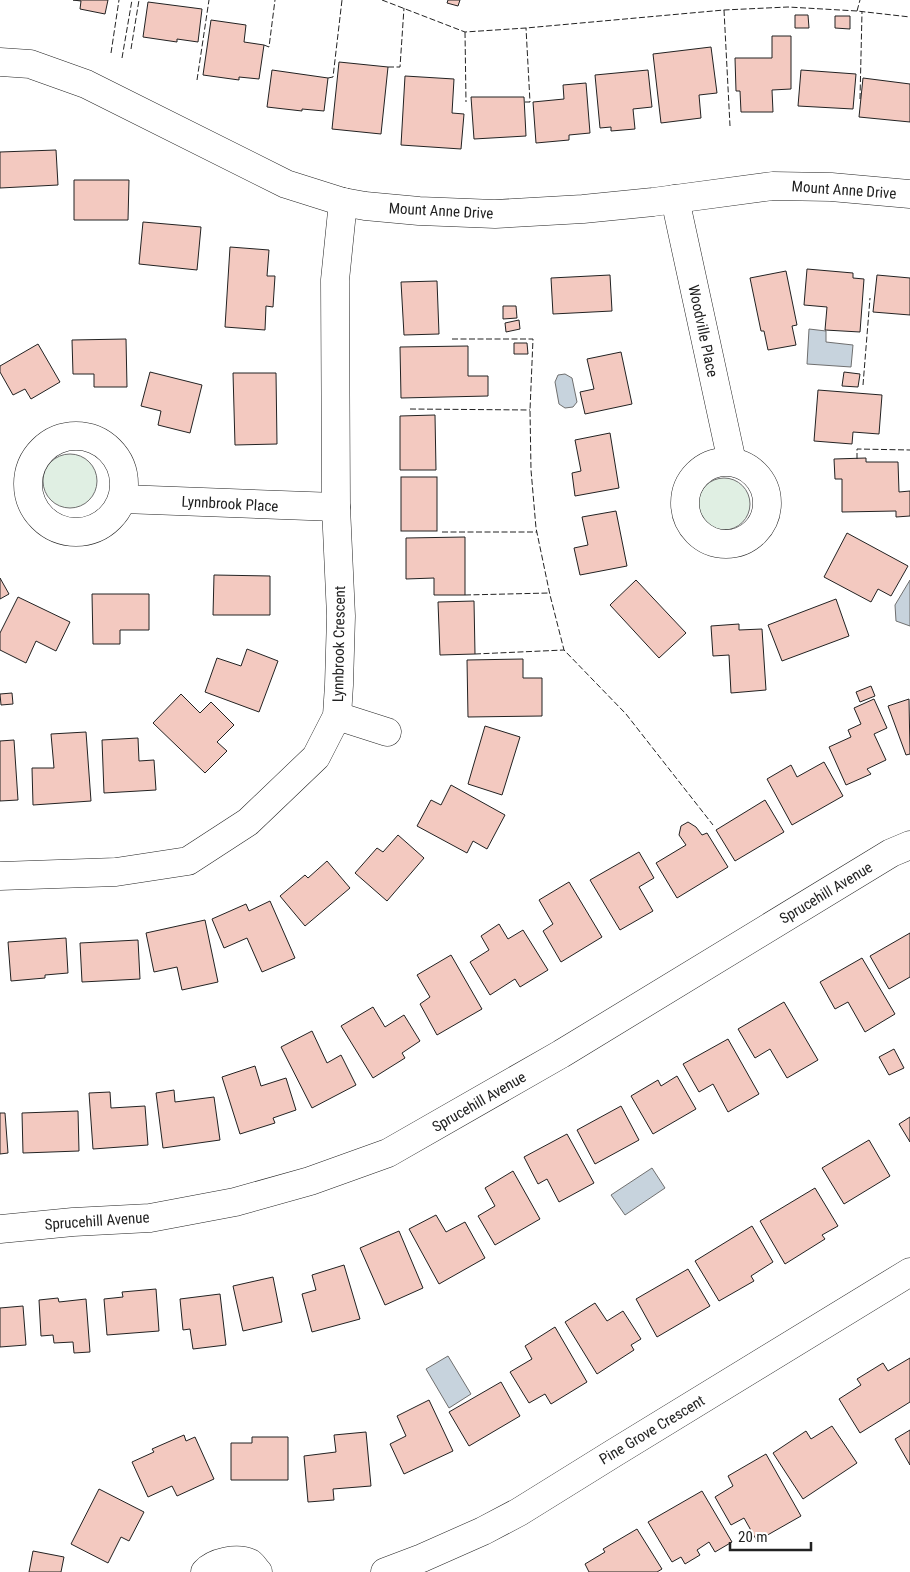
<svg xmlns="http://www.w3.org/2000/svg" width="910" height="1572" viewBox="0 0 910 1572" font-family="'Roboto Condensed',sans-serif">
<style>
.green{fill:#e0efe3;stroke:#6f6f6f}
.water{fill:#c7d3dd;stroke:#6f6f6f}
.building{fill:#f3c9c0;stroke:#222}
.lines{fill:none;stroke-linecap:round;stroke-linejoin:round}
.minor-casing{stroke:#222;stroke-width:29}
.minor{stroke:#fff;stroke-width:28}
.fence{stroke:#222;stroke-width:1;stroke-dasharray:6 2.5;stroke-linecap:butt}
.labels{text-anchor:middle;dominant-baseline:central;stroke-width:4;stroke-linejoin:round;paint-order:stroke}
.street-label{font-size:15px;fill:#222;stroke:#fff}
</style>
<rect width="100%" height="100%" fill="#fff"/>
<!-- green -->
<g class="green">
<circle cx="70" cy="481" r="27"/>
<circle cx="724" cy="504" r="26"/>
</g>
<!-- water -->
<g class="water">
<polygon points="809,329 826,331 826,342 853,345 851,367 807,364"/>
<polygon points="565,374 572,378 577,402 573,407 565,408 559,404 555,382 558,375"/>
<polygon points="910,580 910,626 896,621 895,605"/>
<polygon points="652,1168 665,1188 625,1215 611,1195"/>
<polygon points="448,1356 471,1394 449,1408 426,1369"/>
</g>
<!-- building -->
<g class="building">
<polygon points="73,0 108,0 105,14 80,9 81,1"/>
<polygon points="448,0 460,0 458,6 447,3"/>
<polygon points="148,2 202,9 198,42 177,39 177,42 143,37"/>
<polygon points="795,15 808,15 809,28 795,28"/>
<polygon points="835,16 850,16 850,29 835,28"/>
<polygon points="211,20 246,25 244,42 264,45 259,79 239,77 239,80 203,75"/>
<polygon points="772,36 791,36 791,89 772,90 773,112 741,112 740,91 736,91 735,58 772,58"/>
<polygon points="711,47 717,93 699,95 701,118 661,123 653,54"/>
<polygon points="339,62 388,67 381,134 332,129"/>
<polygon points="272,70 328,78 324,111 302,109 302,111 267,107"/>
<polygon points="648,70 652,107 633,109 635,129 611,131 611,127 600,128 595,75"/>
<polygon points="801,70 856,74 853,109 798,106"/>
<polygon points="405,76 454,79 452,113 464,114 461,149 401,145"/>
<polygon points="863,78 910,84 910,122 859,117"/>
<polygon points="586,83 590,133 569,135 569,140 536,143 533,102 564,99 563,85"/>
<polygon points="471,97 524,97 526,136 474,139"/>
<polygon points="56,150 58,185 0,188 0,152"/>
<polygon points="74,180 129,180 128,220 74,220"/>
<polygon points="143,222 201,227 197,270 139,264"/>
<polygon points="230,247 269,250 267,276 275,276 273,307 266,306 265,330 225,327"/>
<polygon points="807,269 853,273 853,278 864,279 860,332 825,330 827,307 804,305"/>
<polygon points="786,271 797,325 792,326 796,345 768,350 764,331 761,331 750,278"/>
<polygon points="610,275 612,311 553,314 551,278"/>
<polygon points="877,275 910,278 910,315 873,312"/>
<polygon points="437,281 439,334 404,335 401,282"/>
<polygon points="503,306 516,306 517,318 503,319"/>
<polygon points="519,320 520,329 506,332 505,323"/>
<polygon points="126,339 127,387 94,387 94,374 73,374 72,340"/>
<polygon points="514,343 527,343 528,354 514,354"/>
<polygon points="38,344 60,382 31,399 25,389 13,395 0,372 0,366"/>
<polygon points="468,346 468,376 488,376 488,396 401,398 400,347"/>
<polygon points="621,352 632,404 585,414 580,392 594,389 587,359"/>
<polygon points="150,372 202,385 190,433 158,425 161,411 141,406"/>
<polygon points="844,372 860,374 858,387 842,386"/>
<polygon points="233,373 276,373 277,444 235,445"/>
<polygon points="818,390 882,395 879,434 853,432 852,444 814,441"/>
<polygon points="435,415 436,470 400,470 400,416"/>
<polygon points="610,433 619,488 575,496 572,473 581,471 575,440"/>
<polygon points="866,458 866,462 898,462 899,492 910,491 910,516 896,517 896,511 842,512 842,479 835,479 834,459"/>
<rect x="401" y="477" width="36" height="54"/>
<polygon points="616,511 627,566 580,575 574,548 588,545 582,517"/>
<polygon points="847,533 908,566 891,596 878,589 871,602 824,577"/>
<polygon points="465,537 465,595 434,595 434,578 406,579 406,538"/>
<polygon points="214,575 270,576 270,615 213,615"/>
<polygon points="0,578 9,594 0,599"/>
<polygon points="636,580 686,633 659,658 610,605"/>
<polygon points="92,594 149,594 149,630 120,630 120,644 93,644"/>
<polygon points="18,597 70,622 56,651 36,641 26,663 0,650 0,633"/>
<polygon points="836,599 849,636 782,661 768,625"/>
<polygon points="474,601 475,654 440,655 438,602"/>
<polygon points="739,624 739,630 762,629 766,690 731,693 729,655 713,656 711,626"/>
<polygon points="247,649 278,661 259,712 205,692 217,658 241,666"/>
<polygon points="523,659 523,678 542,678 542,716 468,717 467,660"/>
<polygon points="871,686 875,696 860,702 856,692"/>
<polygon points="12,693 13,704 1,705 0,694"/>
<polygon points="181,694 200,713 211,702 234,725 217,742 227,751 205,773 153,723"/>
<polygon points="874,699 887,728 874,734 886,760 867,769 871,774 846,785 829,747 851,737 848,730 861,724 854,708"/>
<polygon points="909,699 910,754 906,755 888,706"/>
<polygon points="485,726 520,737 502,795 468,784"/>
<polygon points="86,732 91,801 33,805 32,768 54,768 51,734"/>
<polygon points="138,738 139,761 154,760 156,790 104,793 102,740"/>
<polygon points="14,740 18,800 0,801 0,741"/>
<polygon points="824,762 843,796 792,825 767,779 791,765 797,777"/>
<polygon points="451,785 505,815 487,849 473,841 467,853 417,826 431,800 441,805"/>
<polygon points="765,800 784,832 735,861 716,830"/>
<polygon points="688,822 696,827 702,835 707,833 728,867 677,898 656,863 686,845 679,835 681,826"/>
<polygon points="398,835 424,858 387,901 355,873 377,848 383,852"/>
<polygon points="639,852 654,878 639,887 653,911 620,930 590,880"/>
<polygon points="327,861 350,888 305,926 280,896 305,875 308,878"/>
<polygon points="569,882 602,937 561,962 543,931 553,924 539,900"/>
<polygon points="270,901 295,958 262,972 247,938 224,948 212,919 246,904 249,911"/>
<polygon points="205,920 218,982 182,990 177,967 154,972 146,933"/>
<polygon points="499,924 508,939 523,930 548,970 520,987 515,979 490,995 470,962 489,950 481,936"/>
<polygon points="910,933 910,977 889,989 870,956"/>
<polygon points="66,938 68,973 45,975 45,978 11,981 8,942"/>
<polygon points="138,940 140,979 82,982 80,943"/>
<polygon points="451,955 482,1009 437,1035 420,1004 430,997 417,975"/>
<polygon points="862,958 895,1014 865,1032 848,1002 835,1009 820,982"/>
<polygon points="784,1002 818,1060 787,1078 770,1049 755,1058 738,1029"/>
<polygon points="373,1007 385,1027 404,1015 420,1041 402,1053 405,1058 373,1078 341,1026"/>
<polygon points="312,1031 327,1063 341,1055 356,1085 312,1108 281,1047"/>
<polygon points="728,1039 759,1094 728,1112 713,1084 699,1092 683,1064"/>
<polygon points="894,1049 904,1068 889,1075 879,1057"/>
<polygon points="255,1066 261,1086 286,1078 296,1110 273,1118 275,1123 240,1134 222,1077"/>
<polygon points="677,1076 696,1109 653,1134 631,1096 658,1080 661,1086"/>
<polygon points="174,1090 175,1102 214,1097 220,1140 163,1148 156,1093"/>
<polygon points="110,1092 111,1108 145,1106 148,1145 93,1149 89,1093"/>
<polygon points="621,1106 639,1140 595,1164 577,1130"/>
<polygon points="78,1111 79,1151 23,1153 22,1113"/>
<polygon points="0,1113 5,1113 8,1153 0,1154"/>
<polygon points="910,1117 910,1142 899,1124"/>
<polygon points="567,1134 594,1183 559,1202 547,1179 538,1184 524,1157"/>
<polygon points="869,1140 890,1176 844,1204 822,1168"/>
<polygon points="513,1171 540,1219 495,1245 478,1216 495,1206 485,1188"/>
<polygon points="815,1188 838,1226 822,1235 825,1239 785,1264 760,1221"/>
<polygon points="436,1215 446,1232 465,1222 485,1258 439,1284 409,1229"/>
<polygon points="752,1226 773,1262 751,1276 754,1281 719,1301 695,1261"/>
<polygon points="399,1231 423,1288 385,1305 360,1248"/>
<polygon points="344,1265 360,1319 312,1332 302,1294 316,1290 312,1275"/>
<polygon points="688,1269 710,1306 657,1337 636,1299"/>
<polygon points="273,1277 282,1322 243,1331 233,1286"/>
<polygon points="156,1289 159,1331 107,1335 104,1299 123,1297 122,1292"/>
<polygon points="220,1294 226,1345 193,1349 190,1329 183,1330 180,1299"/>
<polygon points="58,1298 59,1302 86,1299 90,1352 74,1353 73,1342 54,1343 53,1335 41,1336 39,1300"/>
<polygon points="595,1303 607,1321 623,1311 641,1339 631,1345 634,1350 597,1374 565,1322"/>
<polygon points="23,1306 26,1345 0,1347 0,1308"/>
<polygon points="555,1327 587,1382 551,1404 545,1394 529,1403 510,1372 532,1359 525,1346"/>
<polygon points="910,1358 910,1402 860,1433 839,1399 861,1385 857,1379 883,1363 888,1371"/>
<polygon points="501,1382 520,1416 469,1446 449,1412"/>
<polygon points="429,1400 453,1451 404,1474 390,1444 406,1436 397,1416"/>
<polygon points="832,1426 857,1463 803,1499 773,1453 806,1431 811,1439"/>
<polygon points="910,1430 910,1465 895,1439"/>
<polygon points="366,1432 371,1486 333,1489 334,1500 308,1502 304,1456 336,1452 334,1435"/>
<polygon points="184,1435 186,1441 195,1437 214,1479 177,1496 172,1486 148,1497 132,1462 154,1452 152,1449"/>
<polygon points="252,1437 288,1437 288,1480 231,1480 231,1443 252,1443"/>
<polygon points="766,1454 801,1516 757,1541 744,1518 731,1525 715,1497 733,1486 728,1476"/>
<polygon points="99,1489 144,1512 129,1541 121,1537 108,1563 71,1544"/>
<polygon points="702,1491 732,1542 715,1552 709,1542 697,1550 700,1555 685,1564 681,1557 672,1562 648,1522"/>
<polygon points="637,1529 662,1569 657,1572 589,1572 585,1564 605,1552 603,1549"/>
<polygon points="33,1551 64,1557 61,1572 29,1572"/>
</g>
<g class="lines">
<defs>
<g id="minor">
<polyline points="0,62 30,64 86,84 286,184 343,202 365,206 419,211 495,214 583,209 653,202 773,186 831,187 910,194"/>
<polyline points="675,199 732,462"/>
<circle cx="76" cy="484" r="48"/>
<circle cx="726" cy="503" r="41"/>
<polyline points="123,499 336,507"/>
<polyline points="337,716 387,732"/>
<polyline points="0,876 116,872 188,861 248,822 316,757 337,716 339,685 341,616 336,507 335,280 343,202"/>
<polyline points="0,1229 73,1222 150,1218 235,1202 310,1181 388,1153 561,1054 891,853 910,845"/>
<path d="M205,1572C214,1562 237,1557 250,1563C253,1565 256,1570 258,1572"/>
<polyline points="385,1572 422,1558 483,1531 519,1512 614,1453 910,1272"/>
</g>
</defs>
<!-- minor casing -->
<use href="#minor" class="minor-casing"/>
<!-- minor -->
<use href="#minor" class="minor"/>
<!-- fence -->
<g class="fence">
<polyline points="382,0 465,32 526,28 724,10 788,7 857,11 910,17"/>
<polyline points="724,10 730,126"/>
<polyline points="857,11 860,0"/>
<polyline points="465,32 466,102"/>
<polyline points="264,45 269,47 275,0"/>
<polyline points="131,49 139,0"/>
<polyline points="111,53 119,0"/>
<polyline points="122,58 132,0"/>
<polyline points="388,67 400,67 404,8"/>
<polyline points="328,78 333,77 342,0"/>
<polyline points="197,80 209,0"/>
<polyline points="860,99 862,12"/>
<polyline points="525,102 530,102 526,28"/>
<polyline points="452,339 533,339 530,410 531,470 536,528 550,595 564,650 626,714 713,825"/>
<polyline points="863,385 870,298"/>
<polyline points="410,409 530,410"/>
<polyline points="857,459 857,449 910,450"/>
<polyline points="442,532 537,532"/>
<polyline points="465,595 549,593"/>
<polyline points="475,654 564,650"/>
</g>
</g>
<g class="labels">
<!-- street labels -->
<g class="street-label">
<text transform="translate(844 190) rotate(4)">Mount Anne Drive</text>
<text transform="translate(441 211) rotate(3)">Mount Anne Drive</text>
<text transform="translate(703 331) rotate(78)">Woodville Place</text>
<text transform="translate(230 504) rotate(3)">Lynnbrook Place</text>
<text transform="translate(339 644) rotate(-89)">Lynnbrook Crescent</text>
<text transform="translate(826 893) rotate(-31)">Sprucehill Avenue</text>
<text transform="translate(479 1102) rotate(-30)">Sprucehill Avenue</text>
<text transform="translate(97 1221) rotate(-4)">Sprucehill Avenue</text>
<text transform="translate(652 1430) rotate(-31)">Pine Grove Crescent</text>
</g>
</g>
<!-- scale -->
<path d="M730 1542v8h81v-8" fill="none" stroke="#222222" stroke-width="2.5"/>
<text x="738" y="1542" font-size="15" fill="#222222" stroke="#ffffff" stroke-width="4" paint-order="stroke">20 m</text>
</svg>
